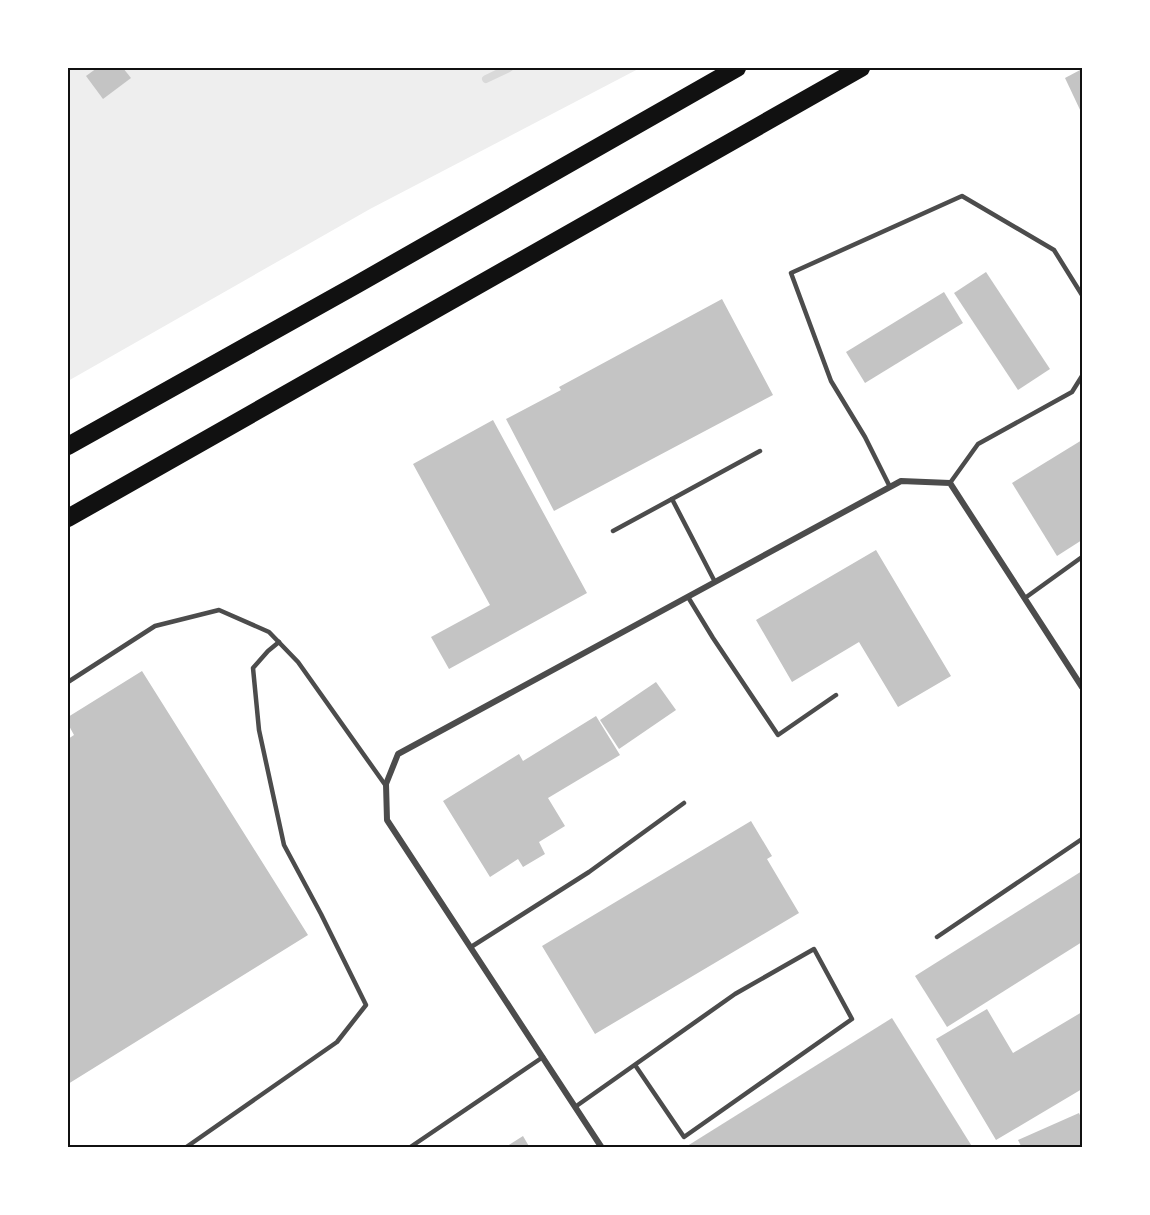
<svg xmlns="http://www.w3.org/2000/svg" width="1150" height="1215" viewBox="0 0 1150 1215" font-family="Ubuntu,sans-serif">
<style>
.green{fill:#eee}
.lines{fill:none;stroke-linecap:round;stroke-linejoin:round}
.stream{stroke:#d9d9d9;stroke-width:8}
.building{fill:#c4c4c4}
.service{stroke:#4c4c4c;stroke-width:4.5}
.minor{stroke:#4c4c4c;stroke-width:6}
.motorway{stroke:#111;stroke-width:18}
.neatline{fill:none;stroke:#111;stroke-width:2}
</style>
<rect width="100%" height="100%" fill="#fff"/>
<!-- green -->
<polygon class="green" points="68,68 640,68 370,209 68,381"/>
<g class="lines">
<!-- stream -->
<polyline class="stream" points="486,79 509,68"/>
</g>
<!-- building -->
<g class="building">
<polygon points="97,68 123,68 131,78 103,99 86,76"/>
<polygon points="1082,69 1082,114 1065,78"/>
<polygon points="986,272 1050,369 1018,390 954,293"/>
<polygon points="944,292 963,323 865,383 846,352"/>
<polygon points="722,299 773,395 554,511 506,419 561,390 559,387"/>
<polygon points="493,420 587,593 449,669 431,637 490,605 413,464"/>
<polygon points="1082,440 1082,540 1057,556 1012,483"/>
<polygon points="876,550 951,676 898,707 859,642 792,682 756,620"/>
<polygon points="142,671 308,935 68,1084 68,739 74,735 68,724 68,717"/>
<polygon points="656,682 676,710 619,749 600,720"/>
<polygon points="596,716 620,755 548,798 565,826 539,842 545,854 523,867 518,859 490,877 443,801 519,754 523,761"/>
<polygon points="751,821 772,856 767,859 799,913 595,1034 542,946"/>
<polygon points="1082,871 1082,942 947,1027 915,976"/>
<polygon points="987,1009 1013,1053 1082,1012 1082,1089 996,1140 936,1039"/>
<polygon points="892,1018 973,1148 684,1148"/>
<polygon points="1079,1113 1082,1120 1082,1148 1022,1148 1018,1140"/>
<polygon points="523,1136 530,1148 504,1148"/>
</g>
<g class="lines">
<!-- service -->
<g class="service">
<polyline points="950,483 978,444 1072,392 1082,376"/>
<polyline points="890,487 865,437 831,381 791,273 962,196 1054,250 1082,295"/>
<polyline points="613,531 672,499"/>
<polyline points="715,582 672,499 760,451"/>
<polyline points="688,597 713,638 778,735 836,695"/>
<polyline points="1025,598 1082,557"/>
<polyline points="68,682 155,626 219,610 269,632 298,662 386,786"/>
<polyline points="937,937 1082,839"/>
<polyline points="471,947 589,872 684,803"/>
<polyline points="575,1107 735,994 814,949 852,1019 684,1137 635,1065"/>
<polyline points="185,1148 337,1042 366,1005 321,914 284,845 259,730 253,668 268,651 279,642"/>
<polyline points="409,1148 543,1057"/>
</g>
<!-- minor -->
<polyline class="minor" points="602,1148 387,820 386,784 398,754 901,481 950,483 1082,687"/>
<!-- motorway -->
<g class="motorway">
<polyline points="68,446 356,285 737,68"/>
<polyline points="68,518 861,68"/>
</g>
</g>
<!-- border -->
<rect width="1150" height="1215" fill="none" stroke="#ffffff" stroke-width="138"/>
<rect x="69" y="69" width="1012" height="1077" class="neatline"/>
</svg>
